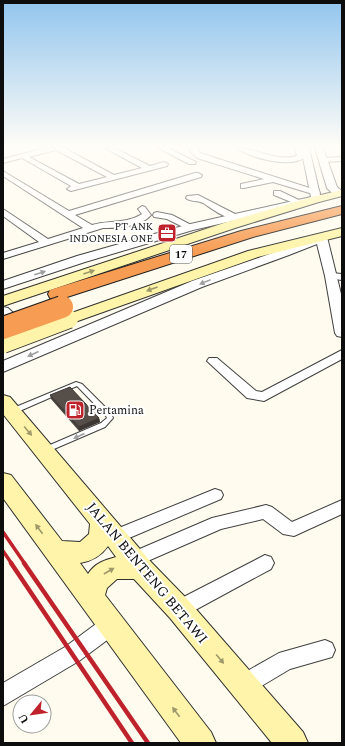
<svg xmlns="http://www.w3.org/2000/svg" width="345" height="746" viewBox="0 0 345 746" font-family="Spectral,serif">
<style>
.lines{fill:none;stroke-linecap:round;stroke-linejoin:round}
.service-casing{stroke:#404040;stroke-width:2}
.minor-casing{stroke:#404040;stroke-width:2}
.tertiary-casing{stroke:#404040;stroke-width:2}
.secondary-casing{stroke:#2f2f2f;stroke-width:2}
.motorway-casing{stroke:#1e1e1e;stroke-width:2}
.service{fill:#fff;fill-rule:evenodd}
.minor{fill:#fff;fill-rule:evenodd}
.tertiary{fill:#fff;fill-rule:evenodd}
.secondary{fill:#fff4a9;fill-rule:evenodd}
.motorway{fill:#f79c53;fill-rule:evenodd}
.rail-far1{stroke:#c0222c;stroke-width:3.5}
.rail{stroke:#c0222c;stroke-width:4.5}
.secondary-bridge-casing{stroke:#2f2f2f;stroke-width:20;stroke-linecap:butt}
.motorway-bridge-far1-casing{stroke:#1e1e1e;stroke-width:18;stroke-linecap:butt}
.motorway-bridge-casing{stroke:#1e1e1e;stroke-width:24;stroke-linecap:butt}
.secondary-bridge{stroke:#fff4a9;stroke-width:18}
.motorway-bridge-far1{stroke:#f79c53;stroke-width:17}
.motorway-bridge{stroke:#f79c53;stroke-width:22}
.wall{fill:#4a433f}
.shaded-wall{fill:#3c3733}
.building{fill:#564e49;stroke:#3c3733}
.oneway{fill:#9e986b}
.oneway2{fill:#9e9e9e}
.labels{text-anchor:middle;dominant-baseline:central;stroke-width:4;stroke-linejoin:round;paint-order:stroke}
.far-poi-label{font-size:10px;fill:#0d0d0d;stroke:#fff;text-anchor:end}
.shield{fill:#fff;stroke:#565656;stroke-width:1}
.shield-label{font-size:11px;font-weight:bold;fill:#0d0d0d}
.poi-label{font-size:12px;fill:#0d0d0d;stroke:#fff;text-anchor:start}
.near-street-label{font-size:14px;fill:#0d0d0d;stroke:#fff}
</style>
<rect width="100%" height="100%" fill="#fffbee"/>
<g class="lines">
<defs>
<polygon id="service" points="76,382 82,384 111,413 113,418 105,427 47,452 43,452 42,450 43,448 101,423 107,418 106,416 77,386 15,413 13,413 10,411 11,409"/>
<g id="minor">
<path d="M45,148H64L114,175L142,168L105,148H114L150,166L164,162L168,164L167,166L71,191L67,189L71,186L22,158L3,163V159ZM56,150L107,177L79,184L29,157Z"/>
<polygon points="158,148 168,148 196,162 195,164 189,164"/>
<polygon points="192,148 199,148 198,151 203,154 319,191 320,193 316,195 273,182 244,188 241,188 241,184 264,179 197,158 190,151"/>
<path d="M237,148C259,148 274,162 297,156L295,148H302L305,157C291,169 250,158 237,148Z"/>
<polygon points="342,157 342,161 323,162 319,160 323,158"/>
<path d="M3,171L69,211L195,173H198L202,175L201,177L75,215L92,225C108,220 126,224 142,214L138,209L142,206L145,207L151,215C141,227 117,228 103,228L3,259V253L39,242L3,216V209L48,239L83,228L3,176Z"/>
<polygon points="274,191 280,191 303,202 299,205 296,204 274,195"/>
<path d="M198,195L235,214L236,216L235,218C226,220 211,208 203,203C197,200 190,202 186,198L187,196Z"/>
<polygon points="157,212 172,215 195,227 193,229 187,229 167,219 154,217 153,215 154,213"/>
<polygon points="331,273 342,274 342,280 327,278 326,276"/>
<polygon points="342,350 342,359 264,401 247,398 207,361 209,358 217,358 256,391 262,392"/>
<polygon points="215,489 221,491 223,495 221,499 115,544 109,542 106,537 109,532"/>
<polygon points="342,500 342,514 294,536 283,534 263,519 221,529 134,567 128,564 125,559 128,554 212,518 266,505 272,507 292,522"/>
<polygon points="265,555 271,557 274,563 271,569 186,615 179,618 172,615 169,609 172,603"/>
<polygon points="111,616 118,618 121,625 118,632 79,661 3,706 3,683 65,647 104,618"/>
<polygon points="325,640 332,643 335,650 332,657 290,669 243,697 235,694 232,686 235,678 279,653"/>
</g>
<g id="tertiary">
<polygon points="301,148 309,148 321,199 320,201 193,230 85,262 3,289 3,281 77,256 186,225 311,197"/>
<polygon points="315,148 323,148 337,187 342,191 342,196 335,196 327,188"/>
<polygon points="321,234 325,235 327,237 342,298 342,337 337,336 335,333 325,276 317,244 289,255 202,287 3,372 3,361 192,281 281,250"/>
<path d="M3,307L8,308L28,327L30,330L28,333C17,336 11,326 3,319Z"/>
</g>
<g id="secondary">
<polygon points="342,190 342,196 319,202 235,228 3,306 3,296 227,222 312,197"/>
<polygon points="342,228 342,236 258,257 75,322 69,324 63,322 61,319 63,316 248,251"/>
<path d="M3,395L10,397L151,562L188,600L303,732L308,743H272L170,618L134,579H117L107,588L105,595L211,732L216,743H181L3,498V473L11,475L62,541L80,542L89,534L90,524L3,414ZM108,546L116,557C105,560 95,563 88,574L80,563C92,561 101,556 108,546Z"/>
</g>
<polygon id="motorway" points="342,206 342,214 253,237 64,298 57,300 50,298 48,294 50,290 241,231"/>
</defs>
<!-- service casing -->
<use href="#service" class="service-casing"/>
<!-- minor casing -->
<use href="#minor" class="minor-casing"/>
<!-- tertiary casing -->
<use href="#tertiary" class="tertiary-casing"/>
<!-- secondary casing -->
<use href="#secondary" class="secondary-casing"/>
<!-- motorway casing -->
<use href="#motorway" class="motorway-casing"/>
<!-- service -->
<use href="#service" class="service"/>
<!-- minor -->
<use href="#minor" class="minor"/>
<!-- tertiary -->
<use href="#tertiary" class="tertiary"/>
<!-- secondary -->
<use href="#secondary" class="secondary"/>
<!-- motorway -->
<use href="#motorway" class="motorway"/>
<!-- rail-far1 -->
<g class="rail-far1">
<polyline points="3,532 25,564"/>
<polyline points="3,551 12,564"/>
</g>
<!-- rail -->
<g class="rail">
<polyline points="11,563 132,743"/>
<polyline points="24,563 148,743"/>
</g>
<defs>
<polyline id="secondary-bridge" points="3,344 69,319"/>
<polyline id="motorway-bridge-far1" points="60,308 64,306"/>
<polyline id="motorway-bridge" points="3,328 62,307"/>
</defs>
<!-- secondary-bridge casing -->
<use href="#secondary-bridge" class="secondary-bridge-casing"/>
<!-- motorway-bridge-far1 casing -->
<use href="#motorway-bridge-far1" class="motorway-bridge-far1-casing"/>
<!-- motorway-bridge casing -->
<use href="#motorway-bridge" class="motorway-bridge-casing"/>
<!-- secondary-bridge -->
<use href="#secondary-bridge" class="secondary-bridge"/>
<!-- motorway-bridge-far1 -->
<use href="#motorway-bridge-far1" class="motorway-bridge-far1"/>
<!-- motorway-bridge -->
<use href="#motorway-bridge" class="motorway-bridge"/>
</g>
<!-- wall -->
<polygon class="wall" points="50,395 99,418 100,422 79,431 51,399"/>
<!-- shaded-wall -->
<polygon class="shaded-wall" points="99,418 100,422 79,431 79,427"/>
<!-- building -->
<polygon class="building" points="70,387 99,418 79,427 50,395"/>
<!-- one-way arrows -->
<defs><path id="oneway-solid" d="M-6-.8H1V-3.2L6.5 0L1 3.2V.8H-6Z"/></defs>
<g class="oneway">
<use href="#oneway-solid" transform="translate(89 272) rotate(-19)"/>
<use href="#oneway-solid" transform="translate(152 289) rotate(160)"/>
<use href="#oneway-solid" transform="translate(28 431) rotate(50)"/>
<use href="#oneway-solid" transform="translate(39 529) rotate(-127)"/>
<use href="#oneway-solid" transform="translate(109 571) rotate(-30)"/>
<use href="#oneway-solid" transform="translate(220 659) rotate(50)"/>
<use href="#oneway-solid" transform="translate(176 712) rotate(-127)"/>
</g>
<g class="oneway2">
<use href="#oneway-solid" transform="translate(40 273) rotate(-18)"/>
<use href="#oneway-solid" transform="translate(205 282) rotate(158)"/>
<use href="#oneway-solid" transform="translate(33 354) rotate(156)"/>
<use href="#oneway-solid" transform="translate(79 436) rotate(156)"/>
</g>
<!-- sky -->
<linearGradient id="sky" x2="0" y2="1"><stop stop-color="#92c5ee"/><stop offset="0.58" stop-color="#fffdf7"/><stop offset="1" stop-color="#fffdf7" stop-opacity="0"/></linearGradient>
<rect width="345" height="253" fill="url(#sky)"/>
<!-- icons -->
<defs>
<symbol id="office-square" viewBox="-11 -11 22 22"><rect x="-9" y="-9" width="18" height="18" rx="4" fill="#c0222c" stroke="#fff"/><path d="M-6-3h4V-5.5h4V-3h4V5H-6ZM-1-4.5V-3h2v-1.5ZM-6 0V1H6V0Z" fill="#fff"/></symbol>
<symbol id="fuel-square" viewBox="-11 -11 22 22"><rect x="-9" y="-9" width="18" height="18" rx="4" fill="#c0222c" stroke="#fff"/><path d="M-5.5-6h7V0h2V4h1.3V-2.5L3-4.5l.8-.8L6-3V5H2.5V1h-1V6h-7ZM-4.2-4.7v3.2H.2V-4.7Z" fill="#fff"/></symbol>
</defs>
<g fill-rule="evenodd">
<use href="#office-square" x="156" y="222" width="22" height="22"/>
<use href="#fuel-square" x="64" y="399" width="22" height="22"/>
</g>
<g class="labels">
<!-- far-poi labels -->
<g class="far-poi-label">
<text x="153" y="227">PT ANK<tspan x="153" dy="12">INDONESIA ONE</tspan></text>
</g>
<!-- shield labels -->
<rect class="shield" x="170" y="245" width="22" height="18" rx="3"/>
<g class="shield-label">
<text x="181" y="254">17</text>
</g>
<!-- poi labels -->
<g class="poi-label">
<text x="89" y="410">Pertamina</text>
</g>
<!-- near-street labels -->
<g class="near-street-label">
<text transform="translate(147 573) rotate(50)">JALAN BENTENG BETAWI</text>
</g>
</g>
<!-- border -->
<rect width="345" height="746" fill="none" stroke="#0d0d0d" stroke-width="8"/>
<!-- north arrow -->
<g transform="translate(32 714) rotate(241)"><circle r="19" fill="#ffffff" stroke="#9e9e9e"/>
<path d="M0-3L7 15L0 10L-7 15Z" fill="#c0222c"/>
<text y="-6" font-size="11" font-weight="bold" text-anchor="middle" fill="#0d0d0d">U</text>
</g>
</svg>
